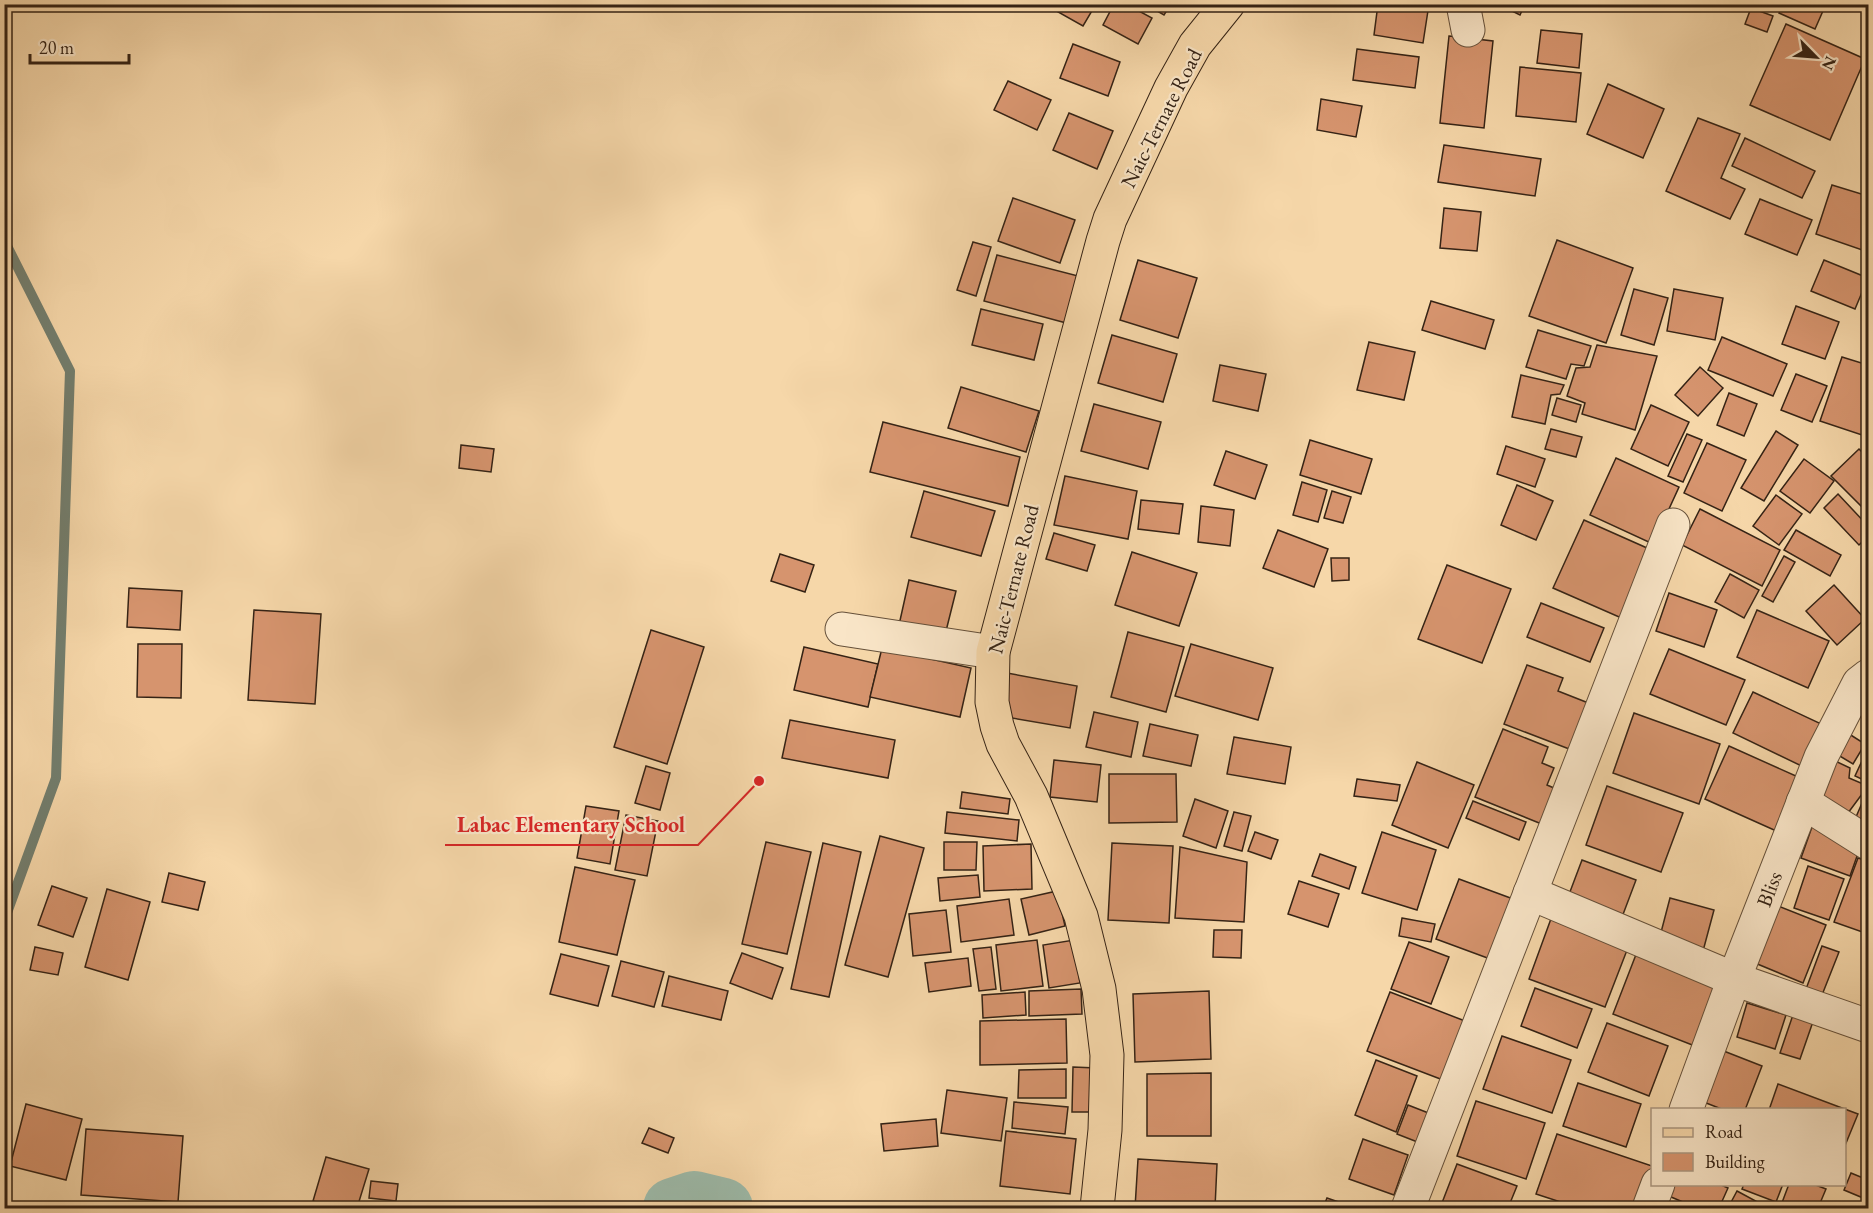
<svg xmlns="http://www.w3.org/2000/svg" width="1873" height="1213" viewBox="0 0 1873 1213" font-family="'EB Garamond',serif">
<style>
.lines{fill:none;stroke-linecap:round;stroke-linejoin:round}
.stream{stroke:#737e6e;stroke-width:10}
.river{stroke:#9dbaa9;stroke-width:60}
.building{fill:#d6946e;stroke:#352315;stroke-width:1.5}
.minor-casing{stroke:#65503a;stroke-width:35}
.major-casing{stroke:#352315;stroke-width:35}
.minor{stroke:#f9e5c7;stroke-width:33}
.major{stroke:#f6d7a9;stroke-width:33}
.labels{text-anchor:middle;dominant-baseline:central;stroke-width:4.5;stroke-linejoin:round;paint-order:stroke}
.street-label{font-size:21px;fill:#352315;stroke:#f9e5c7}
.leader{fill:none;stroke:#d62828;stroke-width:2}
.callout-dot{fill:#d62828;stroke:#f9e5c7;stroke-width:2}
.callout-label{font-size:22px;text-anchor:middle;font-weight:bold;fill:#d62828;stroke:#f9e5c7;stroke-width:4.5;stroke-linejoin:round;paint-order:stroke}
</style>
<rect width="100%" height="100%" fill="#f6d7a9"/>
<filter id="stains"><feTurbulence type="fractalNoise" baseFrequency=".00333" numOctaves="4"/><feColorMatrix values="0 0 0 0 .2 0 0 0 0 .09 0 0 0 0 .02 0 0 0 .5 -.17"/></filter>
<radialGradient id="worn" r=".72"><stop offset=".6" stop-color="#630" stop-opacity="0"/><stop offset="1" stop-color="#630" stop-opacity=".3"/></radialGradient>
<g class="lines">
<!-- stream -->
<polyline class="stream" points="4,240 70,371 56,778 4,921"/>
<!-- river -->
<polyline class="river" points="673,1208 694,1201 723,1208"/>
</g>
<!-- building -->
<g class="building">
<polygon points="1053,4 1096,4 1083,26 1051,8"/>
<polygon points="1114,4 1126,4 1152,18 1138,44 1103,25"/>
<polygon points="1145,4 1171,4 1164,15"/>
<polygon points="1378,4 1429,4 1423,43 1374,35"/>
<polygon points="1498,4 1525,4 1520,15"/>
<polygon points="1783,4 1826,4 1815,29 1779,13"/>
<polygon points="1751,8 1773,16 1767,32 1745,24"/>
<polygon points="1786,24 1865,59 1830,140 1750,105"/>
<polygon points="1541,30 1582,34 1579,68 1537,63"/>
<polygon points="1449,36 1493,41 1484,128 1440,123"/>
<polygon points="1073,44 1120,62 1108,96 1060,78"/>
<polygon points="1357,49 1419,57 1415,88 1353,80"/>
<polygon points="1520,67 1581,73 1576,122 1516,116"/>
<polygon points="1008,81 1051,100 1037,130 994,110"/>
<polygon points="1608,84 1664,109 1643,158 1587,134"/>
<polygon points="1321,99 1362,106 1356,137 1317,130"/>
<polygon points="1069,113 1113,131 1097,169 1053,150"/>
<polygon points="1698,118 1740,134 1721,178 1745,189 1730,219 1666,191"/>
<polygon points="1745,138 1815,171 1802,198 1732,166"/>
<polygon points="1444,145 1541,159 1535,196 1438,182"/>
<polygon points="1832,185 1868,196 1868,252 1816,234"/>
<polygon points="1013,198 1075,220 1060,263 998,241"/>
<polygon points="1760,199 1812,220 1797,255 1745,234"/>
<polygon points="1444,208 1481,212 1477,251 1440,248"/>
<polygon points="1557,240 1633,268 1606,343 1529,316"/>
<polygon points="973,242 991,247 976,296 957,290"/>
<polygon points="997,255 1082,277 1070,324 984,301"/>
<polygon points="1138,260 1197,278 1178,338 1120,320"/>
<polygon points="1824,260 1868,278 1855,309 1811,291"/>
<polygon points="1634,289 1668,298 1654,345 1621,335"/>
<polygon points="1674,289 1723,298 1715,340 1667,331"/>
<polygon points="1431,301 1494,320 1485,349 1422,330"/>
<polygon points="1796,306 1839,322 1825,359 1782,344"/>
<polygon points="981,309 1043,324 1034,360 972,345"/>
<polygon points="1538,330 1591,346 1584,366 1571,364 1566,379 1526,367"/>
<polygon points="1112,335 1177,354 1163,402 1098,383"/>
<polygon points="1722,337 1787,364 1773,396 1708,370"/>
<polygon points="1369,342 1415,352 1404,400 1357,390"/>
<polygon points="1597,345 1657,356 1635,430 1582,414 1585,403 1567,396 1576,368 1590,367"/>
<polygon points="1842,357 1868,365 1868,437 1820,421"/>
<polygon points="1220,365 1266,374 1258,411 1213,401"/>
<polygon points="1700,367 1723,388 1698,416 1675,395"/>
<polygon points="1796,374 1827,386 1812,422 1781,410"/>
<polygon points="1521,375 1564,385 1560,394 1551,395 1545,424 1512,417"/>
<polygon points="961,387 1039,411 1026,452 948,428"/>
<polygon points="1729,393 1757,404 1744,436 1717,425"/>
<polygon points="1557,398 1581,405 1576,422 1552,415"/>
<polygon points="1094,404 1161,422 1148,469 1081,451"/>
<polygon points="1651,405 1689,422 1668,466 1631,449"/>
<polygon points="883,422 1020,457 1008,506 870,472"/>
<polygon points="1551,429 1582,437 1576,457 1545,449"/>
<polygon points="1776,431 1798,445 1764,501 1741,488"/>
<polygon points="1687,434 1702,440 1683,482 1668,476"/>
<polygon points="1310,440 1372,459 1361,494 1300,475"/>
<polygon points="1707,443 1746,460 1722,511 1684,493"/>
<polygon points="461,445 494,449 491,472 459,468"/>
<polygon points="1506,446 1545,459 1535,487 1497,474"/>
<polygon points="1859,449 1868,458 1868,513 1831,476"/>
<polygon points="1226,451 1267,465 1255,499 1214,485"/>
<polygon points="1616,458 1679,487 1653,544 1590,515"/>
<polygon points="1804,459 1834,481 1810,513 1780,491"/>
<polygon points="1065,476 1137,491 1128,539 1054,525"/>
<polygon points="1302,482 1327,490 1318,522 1293,515"/>
<polygon points="1517,485 1553,501 1536,540 1501,525"/>
<polygon points="924,491 995,511 981,556 911,537"/>
<polygon points="1332,491 1351,497 1343,523 1324,518"/>
<polygon points="1838,494 1868,526 1868,536 1859,545 1824,508"/>
<polygon points="1776,495 1802,514 1779,545 1753,526"/>
<polygon points="1141,500 1183,504 1179,534 1138,529"/>
<polygon points="1201,506 1234,510 1230,546 1198,542"/>
<polygon points="1700,509 1780,550 1762,586 1682,545"/>
<polygon points="1584,520 1656,552 1626,620 1553,588"/>
<polygon points="1278,530 1328,549 1314,587 1263,568"/>
<polygon points="1796,530 1841,555 1830,576 1784,550"/>
<polygon points="1054,533 1095,545 1087,571 1046,559"/>
<polygon points="1132,552 1197,573 1179,626 1115,605"/>
<polygon points="780,554 814,565 805,592 771,581"/>
<polygon points="1784,556 1795,562 1773,602 1762,596"/>
<polygon points="1331,558 1349,558 1349,580 1332,581"/>
<polygon points="1447,565 1511,589 1482,663 1418,639"/>
<polygon points="1730,574 1759,590 1744,618 1715,602"/>
<polygon points="909,580 956,591 945,635 899,625"/>
<polygon points="1834,585 1865,619 1837,645 1806,611"/>
<polygon points="129,588 182,591 180,630 127,627"/>
<polygon points="1669,593 1717,610 1704,647 1656,631"/>
<polygon points="1541,603 1604,628 1590,662 1527,637"/>
<polygon points="254,610 321,614 315,704 248,700"/>
<polygon points="1757,610 1829,641 1808,688 1737,657"/>
<polygon points="651,630 704,647 667,764 614,747"/>
<polygon points="1128,632 1184,647 1166,712 1111,697"/>
<polygon points="138,644 182,644 181,698 137,697"/>
<polygon points="1191,644 1273,668 1258,720 1175,696"/>
<polygon points="804,647 878,664 868,707 794,690"/>
<polygon points="882,648 971,668 960,717 870,697"/>
<polygon points="1669,649 1745,680 1726,725 1650,694"/>
<polygon points="1527,665 1563,678 1558,691 1596,706 1577,752 1504,724"/>
<polygon points="1007,673 1077,686 1070,728 1000,716"/>
<polygon points="1753,692 1832,729 1812,771 1733,733"/>
<polygon points="1094,712 1138,722 1131,757 1086,747"/>
<polygon points="1634,713 1720,744 1699,804 1613,773"/>
<polygon points="790,720 895,740 888,778 782,758"/>
<polygon points="1150,724 1198,735 1191,766 1143,756"/>
<polygon points="1503,729 1548,747 1542,763 1554,768 1547,785 1568,794 1554,829 1475,797"/>
<polygon points="1846,732 1865,744 1853,764 1833,752"/>
<polygon points="1234,737 1291,747 1285,784 1227,774"/>
<polygon points="1729,746 1807,781 1783,834 1705,799"/>
<polygon points="1867,750 1868,751 1868,782 1855,776"/>
<polygon points="1831,759 1850,768 1849,778 1868,786 1848,813 1812,795"/>
<polygon points="1054,760 1101,765 1097,802 1050,797"/>
<polygon points="1417,762 1474,785 1448,848 1392,825"/>
<polygon points="646,766 670,773 660,810 635,803"/>
<polygon points="1109,774 1176,774 1177,822 1109,823"/>
<polygon points="1357,779 1400,785 1397,801 1354,796"/>
<polygon points="1607,786 1683,813 1661,872 1586,845"/>
<polygon points="1868,789 1868,836 1853,824"/>
<polygon points="962,792 1010,799 1008,814 960,808"/>
<polygon points="1195,799 1228,811 1216,848 1183,836"/>
<polygon points="1473,801 1526,822 1519,840 1466,818"/>
<polygon points="586,806 619,811 610,864 577,858"/>
<polygon points="947,812 1019,820 1017,841 945,833"/>
<polygon points="1234,812 1251,816 1242,851 1224,846"/>
<polygon points="626,815 658,821 647,876 615,870"/>
<polygon points="1813,824 1862,842 1850,876 1801,858"/>
<polygon points="1255,832 1278,840 1271,859 1248,851"/>
<polygon points="1382,832 1436,850 1417,910 1362,893"/>
<polygon points="880,836 924,848 888,977 845,965"/>
<polygon points="766,842 811,852 787,954 742,944"/>
<polygon points="944,842 977,842 976,870 944,870"/>
<polygon points="823,843 861,852 829,997 791,989"/>
<polygon points="1112,843 1173,846 1169,923 1108,920"/>
<polygon points="1031,844 1032,889 984,891 983,846"/>
<polygon points="1180,847 1247,862 1244,922 1175,918"/>
<polygon points="1320,854 1356,867 1349,889 1312,876"/>
<polygon points="1858,858 1868,861 1868,934 1834,922"/>
<polygon points="1582,860 1636,880 1619,925 1565,905"/>
<polygon points="1808,866 1844,879 1829,920 1794,908"/>
<polygon points="575,867 635,880 617,955 559,942"/>
<polygon points="169,873 205,882 198,910 162,902"/>
<polygon points="978,875 980,897 940,901 938,878"/>
<polygon points="1459,879 1524,903 1501,963 1436,939"/>
<polygon points="1299,881 1339,894 1328,927 1288,914"/>
<polygon points="52,886 87,898 73,937 38,925"/>
<polygon points="107,889 150,902 128,980 85,967"/>
<polygon points="1057,891 1065,926 1029,935 1021,899"/>
<polygon points="1670,898 1714,910 1703,951 1659,940"/>
<polygon points="1009,899 1014,935 961,942 957,906"/>
<polygon points="1778,906 1826,925 1803,983 1755,963"/>
<polygon points="946,910 951,952 913,956 909,914"/>
<polygon points="1552,916 1629,945 1605,1007 1529,979"/>
<polygon points="1402,918 1435,924 1431,942 1399,936"/>
<polygon points="1214,930 1242,930 1241,958 1213,957"/>
<polygon points="1037,940 1043,986 1001,991 996,945"/>
<polygon points="1074,940 1080,983 1049,988 1043,945"/>
<polygon points="1409,942 1449,957 1431,1004 1391,989"/>
<polygon points="1822,946 1839,952 1822,995 1806,989"/>
<polygon points="35,947 63,953 58,975 30,970"/>
<polygon points="991,947 996,989 979,991 973,949"/>
<polygon points="1637,952 1724,986 1700,1048 1613,1014"/>
<polygon points="742,953 783,968 772,999 730,983"/>
<polygon points="561,954 609,966 598,1006 550,994"/>
<polygon points="968,958 971,986 929,992 925,963"/>
<polygon points="621,961 664,972 654,1007 612,996"/>
<polygon points="669,976 728,991 721,1020 662,1006"/>
<polygon points="1535,988 1592,1009 1577,1048 1521,1026"/>
<polygon points="1081,989 1082,1014 1029,1016 1029,991"/>
<polygon points="1209,991 1211,1059 1135,1062 1133,994"/>
<polygon points="1025,992 1026,1015 983,1018 982,995"/>
<polygon points="1390,992 1465,1021 1443,1080 1367,1051"/>
<polygon points="1747,1003 1786,1015 1775,1049 1737,1037"/>
<polygon points="1796,1006 1816,1013 1800,1059 1780,1053"/>
<polygon points="1066,1019 1067,1063 980,1065 980,1021"/>
<polygon points="1607,1023 1668,1046 1649,1096 1588,1072"/>
<polygon points="1502,1036 1571,1060 1552,1113 1483,1089"/>
<polygon points="1716,1048 1762,1066 1745,1110 1724,1110 1696,1099"/>
<polygon points="1376,1060 1417,1076 1396,1132 1355,1115"/>
<polygon points="1073,1067 1096,1068 1095,1112 1072,1112"/>
<polygon points="1066,1069 1066,1098 1018,1098 1019,1070"/>
<polygon points="1211,1073 1211,1136 1147,1136 1147,1074"/>
<polygon points="1578,1083 1641,1104 1626,1147 1563,1126"/>
<polygon points="1778,1084 1858,1114 1844,1148 1844,1110 1769,1110"/>
<polygon points="947,1090 1007,1098 1001,1141 941,1133"/>
<polygon points="1476,1101 1545,1123 1526,1179 1457,1156"/>
<polygon points="1014,1102 1068,1107 1065,1134 1012,1128"/>
<polygon points="26,1104 82,1119 66,1180 10,1166"/>
<polygon points="1408,1105 1431,1114 1420,1143 1397,1134"/>
<polygon points="936,1119 938,1146 884,1151 881,1124"/>
<polygon points="649,1128 674,1138 668,1153 642,1143"/>
<polygon points="86,1129 183,1136 178,1202 81,1195"/>
<polygon points="1006,1131 1076,1139 1070,1194 1000,1186"/>
<polygon points="1557,1134 1652,1166 1652,1173 1640,1208 1579,1208 1536,1194"/>
<polygon points="1363,1139 1408,1155 1394,1195 1349,1179"/>
<polygon points="326,1157 369,1169 357,1208 337,1208 313,1201"/>
<polygon points="1138,1159 1217,1164 1215,1208 1135,1208"/>
<polygon points="1457,1164 1517,1186 1508,1208 1440,1208"/>
<polygon points="1851,1173 1868,1180 1868,1200 1844,1190"/>
<polygon points="371,1181 398,1184 396,1201 369,1198"/>
<polygon points="1668,1184 1719,1184 1728,1188 1719,1208 1697,1208 1664,1194"/>
<polygon points="1744,1184 1783,1184 1776,1202 1742,1189"/>
<polygon points="1789,1184 1813,1184 1826,1189 1818,1208 1780,1208"/>
<polygon points="1737,1191 1765,1206 1764,1208 1728,1208"/>
<polygon points="1327,1198 1356,1208 1323,1208"/>
</g>
<g class="lines">
<defs>
<g id="minor">
<polyline points="1463,4 1468,30"/>
<polyline points="842,629 993,652"/>
<polyline points="1803,802 1868,843"/>
<polyline points="1530,893 1734,979 1868,1026"/>
<polyline points="1686,1110 1734,979 1821,757 1859,683 1868,676"/>
<polyline points="1408,1208 1673,525"/>
<polyline points="1649,1208 1658,1184"/>
</g>
<polyline id="major" points="1097,1208 1105,1130 1107,1055 1099,989 1081,916 1031,796 1003,744 997,726 992,702 993,652 1103,241 1110,219 1171,88 1195,45 1228,4"/>
</defs>
<!-- minor casing -->
<use href="#minor" class="minor-casing"/>
<!-- major casing -->
<use href="#major" class="major-casing"/>
<!-- minor -->
<use href="#minor" class="minor"/>
<!-- major -->
<use href="#major" class="major"/>
</g>
<g class="labels">
<!-- street labels -->
<g class="street-label">
<text transform="translate(1161 118) rotate(-63)">Naic-Ternate Road</text>
<text transform="translate(1013 579) rotate(-76)">Naic-Ternate Road</text>
<text transform="translate(1769 889) rotate(-69)">Bliss</text>
</g>
</g>
<!-- callouts -->
<path class="leader" d="M759 781L698 845H445"/>
<circle class="callout-dot" cx="759" cy="781" r="6"/>
<g class="callout-label">
<text x="571" y="832">Labac Elementary School</text>
</g>
<!-- margin -->
<rect width="1873" height="1213" fill="none" stroke="#f6d7a9" stroke-width="24"/>
<rect x="6" y="6" width="1861" height="1201" fill="none" stroke="#352315" stroke-width="3"/>
<rect x="12" y="12" width="1849" height="1189" fill="none" stroke="#352315" stroke-width="1.5"/>
<!-- legend -->
<rect x="1651" y="1108" width="195" height="78" fill="#f9e5c7" stroke="#ab9780" stroke-width="1.5"/>
<rect x="1663" y="1128" width="30" height="9" fill="#f6d7a9" stroke="#ab9780" stroke-width="1.5"/>
<text x="1705" y="1138" font-size="18" fill="#352315">Road</text>
<rect x="1663" y="1153" width="30" height="18" fill="#d6946e" stroke="#ab9780" stroke-width="1.5"/>
<text x="1705" y="1168" font-size="18" fill="#352315">Building</text>
<!-- north arrow -->
<g transform="translate(1816 57) rotate(115)" stroke="#f9e5c7" stroke-width="4.5" paint-order="stroke">
<path d="M0-4.5L10 22L0 15L-10 22Z" fill="#352315"/>
<text y="-9" font-size="16" font-weight="bold" text-anchor="middle" fill="#352315">N</text>
</g>
<!-- scale -->
<path d="M30 54v9h99v-9" fill="none" stroke="#352315" stroke-width="3"/>
<text x="39" y="54" font-size="18" fill="#352315" stroke="#f9e5c7" stroke-width="4.5" paint-order="stroke">20 m</text>
<rect width="100%" height="100%" filter="url(#stains)"/>
<rect width="100%" height="100%" fill="url(#worn)"/>
</svg>
